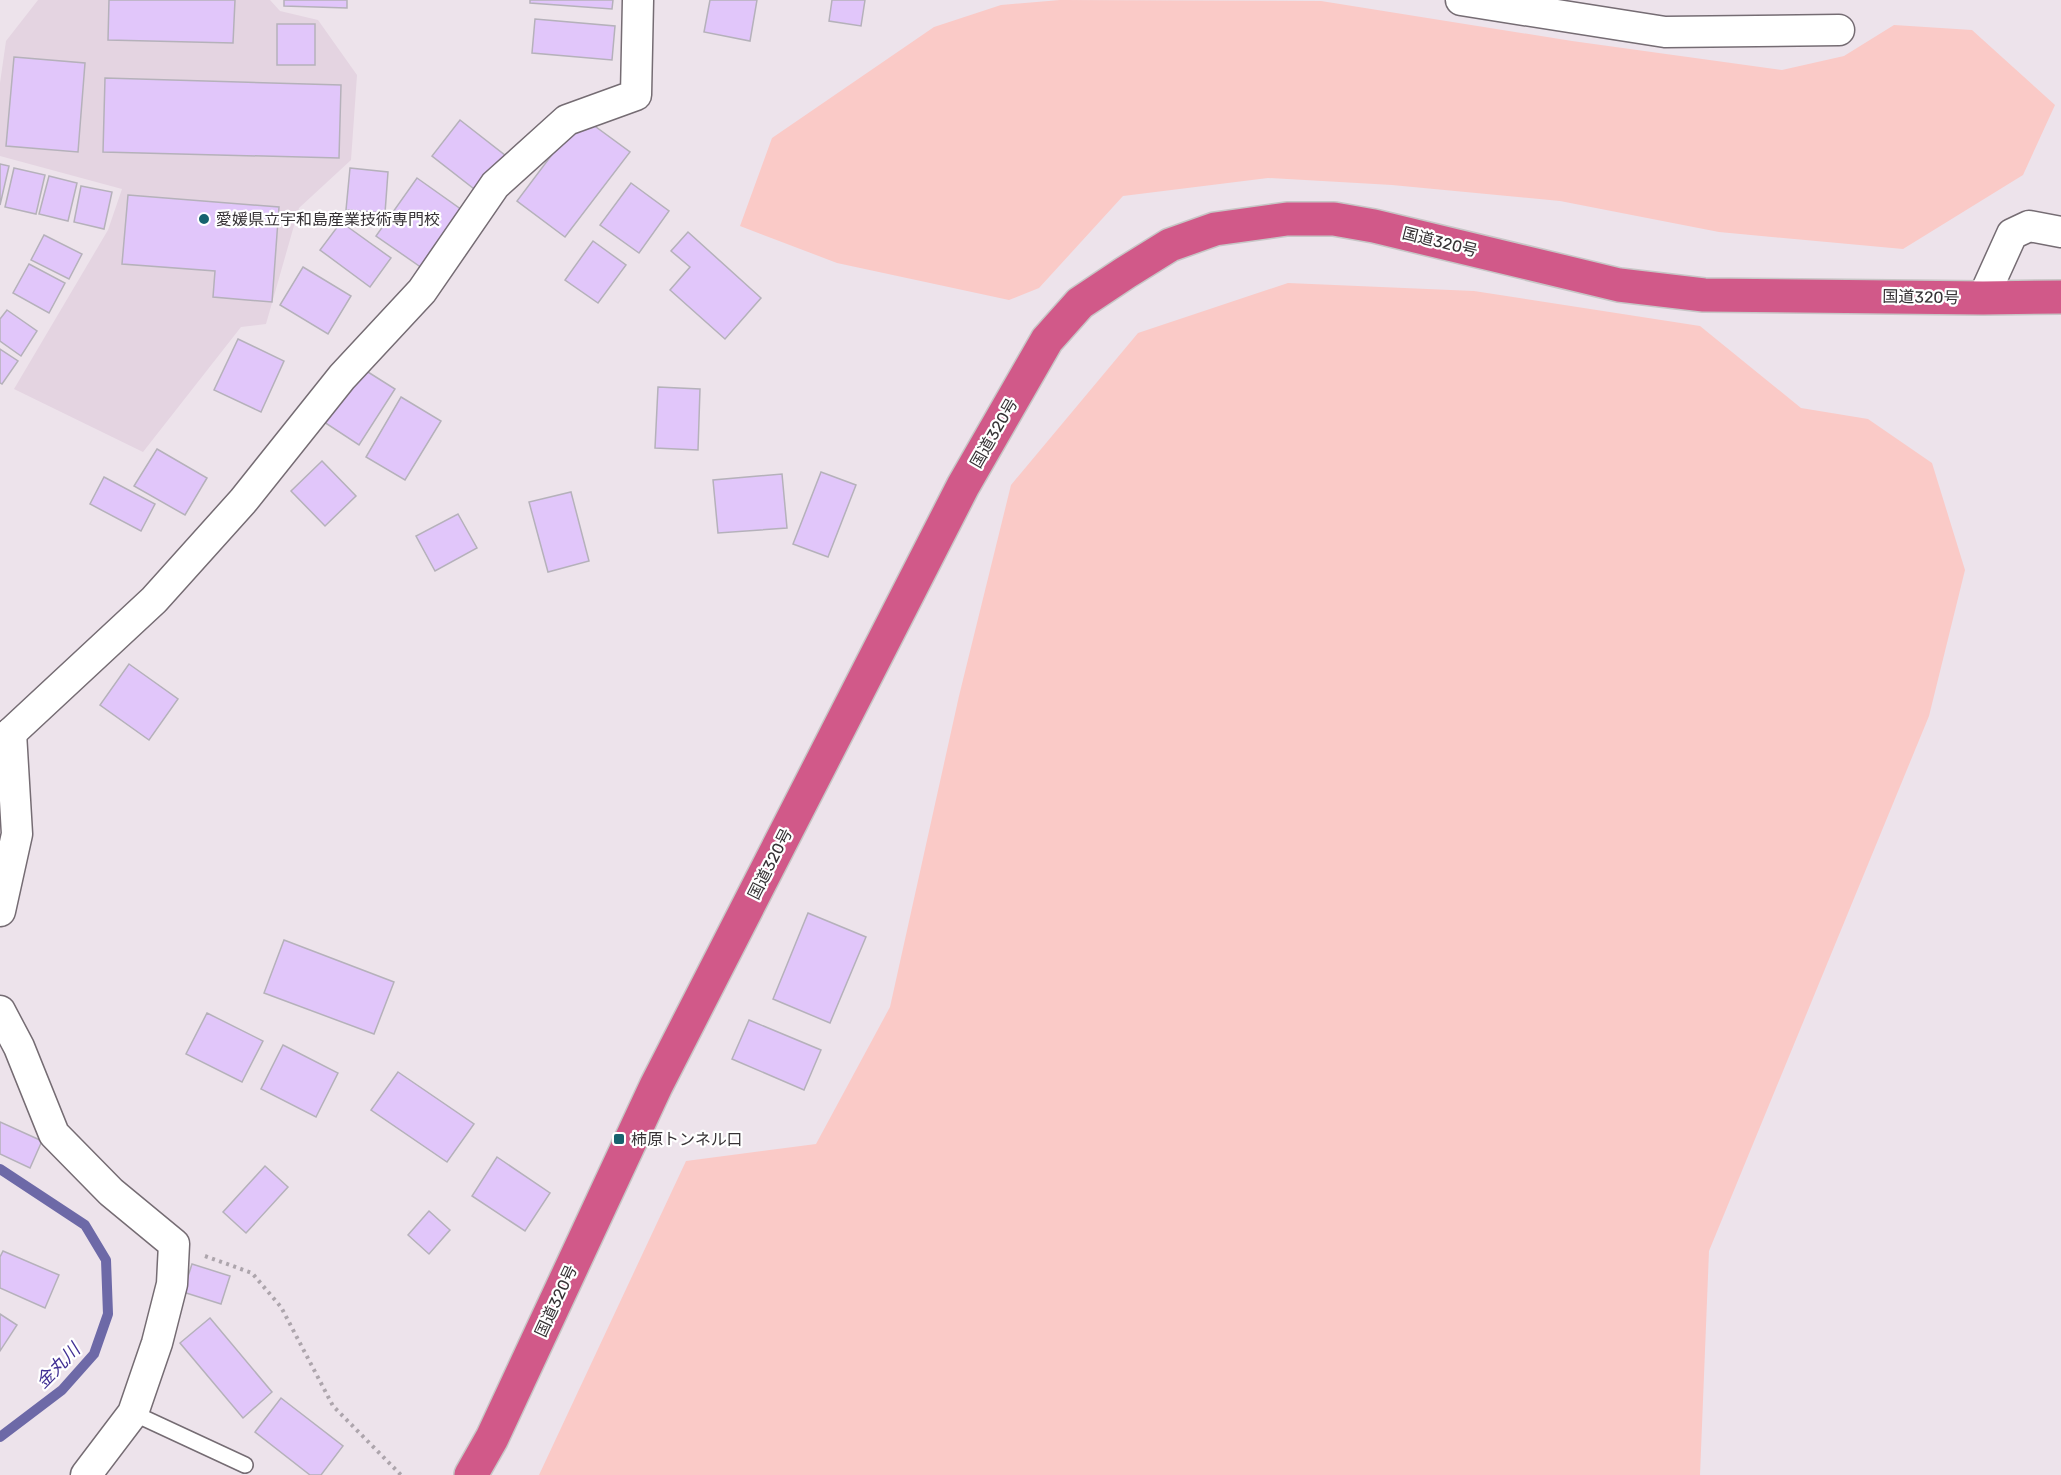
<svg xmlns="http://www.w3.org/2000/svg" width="2061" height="1475" viewBox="0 0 2061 1475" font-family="Rubik,'Noto Sans JP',sans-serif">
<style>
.built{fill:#e4d4e1}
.green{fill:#facac7}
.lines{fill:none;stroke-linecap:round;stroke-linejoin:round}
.stream{stroke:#6d69a7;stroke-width:10}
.building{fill:#e1c6fa;stroke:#b5b1ba;stroke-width:1.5}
.lane-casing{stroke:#756c73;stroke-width:18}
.street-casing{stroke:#756c73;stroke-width:33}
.highway-casing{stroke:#c7c6c6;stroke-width:36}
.path{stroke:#ada5ac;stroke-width:4;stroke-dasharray:3 4.5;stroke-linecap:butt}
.lane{stroke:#fff;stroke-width:15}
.street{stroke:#fff;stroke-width:30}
.highway{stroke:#d15989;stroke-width:33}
.poi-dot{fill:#17626e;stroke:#fff;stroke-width:2}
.labels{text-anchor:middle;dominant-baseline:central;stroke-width:4.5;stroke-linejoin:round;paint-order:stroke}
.poi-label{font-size:16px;fill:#363235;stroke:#fff;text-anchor:start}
.street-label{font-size:16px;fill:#363235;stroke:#fff}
.water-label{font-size:18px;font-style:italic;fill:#413094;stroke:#fff}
</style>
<rect width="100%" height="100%" fill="#ede3eb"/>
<!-- built -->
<polygon class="built" points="38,0 270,0 280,11 318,20 357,75 351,160 299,208 266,324 241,327 143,452 14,389 108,230 122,189 0,156 0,83 6,41"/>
<!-- green -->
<g class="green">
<polygon points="1060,0 1321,1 1572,41 1782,70 1844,56 1894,25 1972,30 2055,105 2023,175 1903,249 1719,232 1560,201 1392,185 1268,178 1123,196 1039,288 1009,300 837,263 740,226 772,138 934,27 1001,5"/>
<polygon points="1288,283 1474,291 1700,326 1801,408 1868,419 1932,463 1965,570 1929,716 1709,1251 1700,1475 539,1475 686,1161 816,1144 890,1007 959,696 1011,485 1138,333"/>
</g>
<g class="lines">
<!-- stream -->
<polyline class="stream" points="0,1169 85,1225 106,1260 108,1314 94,1354 62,1390 0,1437"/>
</g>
<!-- building -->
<g class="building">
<polygon points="109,0 235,0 233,43 108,40"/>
<polygon points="284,0 347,0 347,8 284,6"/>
<polygon points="530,0 613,0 612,9 530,3"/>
<polygon points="710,0 757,0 750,41 704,32"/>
<polygon points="832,0 865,0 861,26 829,21"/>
<polygon points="535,19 615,26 612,60 532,53"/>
<rect x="277" y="24" width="38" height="41"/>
<polygon points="14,57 85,63 78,152 6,146"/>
<polygon points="105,78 341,85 339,158 103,152"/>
<polygon points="581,116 630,152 565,237 517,201"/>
<polygon points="460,120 506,156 478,192 432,156"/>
<polygon points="0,164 9,166 0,205"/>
<polygon points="14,168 45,175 36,214 5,207"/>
<polygon points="350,168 388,172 385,213 346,210"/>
<polygon points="49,176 77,183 68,221 39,214"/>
<polygon points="417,178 462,210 422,268 376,236"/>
<polygon points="631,183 669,211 639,253 600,225"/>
<polygon points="81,186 112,192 104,229 74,222"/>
<polygon points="128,195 279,207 272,302 213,297 215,271 122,264"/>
<polygon points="341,222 391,258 370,287 320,250"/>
<polygon points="688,232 761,298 725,339 670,290 690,267 671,251"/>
<polygon points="44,235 82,254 69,279 31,260"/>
<polygon points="593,241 626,265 598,303 565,280"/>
<polygon points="29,264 65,283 49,313 13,293"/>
<polygon points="303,267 351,296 328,334 280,305"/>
<polygon points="7,310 37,331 21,356 0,341 0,319"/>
<polygon points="238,339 284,361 261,412 214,390"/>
<polygon points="0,349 18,361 2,384 0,383"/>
<polygon points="360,367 395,389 359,445 324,422"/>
<polygon points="658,387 700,389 698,450 655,448"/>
<polygon points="401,397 441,421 405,480 366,457"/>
<polygon points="157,449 207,478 185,515 134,486"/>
<polygon points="322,461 356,496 325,526 291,491"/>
<polygon points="821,472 856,485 828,557 793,544"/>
<polygon points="782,474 787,528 718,533 713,480"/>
<polygon points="104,477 155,504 141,531 90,504"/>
<polygon points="571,492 589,561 548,572 529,502"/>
<polygon points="458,514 477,548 435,571 416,536"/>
<polygon points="129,664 178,699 149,740 100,705"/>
<polygon points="808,913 866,937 830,1023 773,999"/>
<polygon points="284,940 394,982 374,1034 264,993"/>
<polygon points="207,1013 263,1041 242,1082 186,1054"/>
<polygon points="749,1020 821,1050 804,1090 732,1059"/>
<polygon points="283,1045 338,1073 316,1117 261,1089"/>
<polygon points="398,1072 474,1124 447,1162 371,1110"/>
<polygon points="0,1122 42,1141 30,1168 0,1154"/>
<polygon points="497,1157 550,1193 525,1231 472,1196"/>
<polygon points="265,1166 288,1187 246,1233 223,1212"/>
<polygon points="429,1211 450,1230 429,1254 408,1235"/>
<polygon points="3,1251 59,1275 45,1308 0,1288 0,1257"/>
<polygon points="192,1264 230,1276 221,1304 183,1292"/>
<polygon points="0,1314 17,1325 0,1351"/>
<polygon points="210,1318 272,1392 243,1418 180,1343"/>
<polygon points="281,1398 343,1446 321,1475 310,1475 255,1432"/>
</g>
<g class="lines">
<defs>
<polyline id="lane" points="133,1413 245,1465"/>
<g id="street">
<polyline points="1461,0 1665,32 1839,30"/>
<polyline points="1983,298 2012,234 2029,226 2061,232"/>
<polyline points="11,733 154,600 243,501 342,377 422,291 495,185 567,120 636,95 638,0"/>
<polyline points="0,911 17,834 11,733"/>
<polyline points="0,1011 19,1047 54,1134 111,1192 174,1244 172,1284 157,1343 133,1413 86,1475"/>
</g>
<polyline id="highway" points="471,1475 492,1438 656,1086 963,486 1047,340 1080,303 1125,273 1170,245 1215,229 1287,219 1334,219 1374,226 1619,285 1704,295 1983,298 2061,297"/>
</defs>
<!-- lane casing -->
<use href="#lane" class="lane-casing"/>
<!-- street casing -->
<use href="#street" class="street-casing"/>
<!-- highway casing -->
<use href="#highway" class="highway-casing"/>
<!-- path -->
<polyline class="path" points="205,1256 252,1273 281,1307 333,1406 401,1475"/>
<!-- lane -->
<use href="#lane" class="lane"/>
<!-- street -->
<use href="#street" class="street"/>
<!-- highway -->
<use href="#highway" class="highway"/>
</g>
<!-- markers -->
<g class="poi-dot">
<circle cx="204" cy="219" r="6"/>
<rect x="613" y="1133" width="12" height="12" rx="3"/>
</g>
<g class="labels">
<!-- poi labels -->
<g class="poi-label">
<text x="216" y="219">愛媛県立宇和島産業技術専門校</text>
<text x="631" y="1139">柿原トンネル口</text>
</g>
<!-- street labels -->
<g class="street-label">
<text transform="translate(1440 242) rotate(14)">国道320号</text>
<text transform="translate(1921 297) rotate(1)">国道320号</text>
<text transform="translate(994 433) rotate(-60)">国道320号</text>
<text transform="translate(770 864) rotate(-63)">国道320号</text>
<text transform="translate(556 1301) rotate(-65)">国道320号</text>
</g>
<!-- water labels -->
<g class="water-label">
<text transform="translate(58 1366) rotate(-46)">金丸川</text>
</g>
</g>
</svg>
